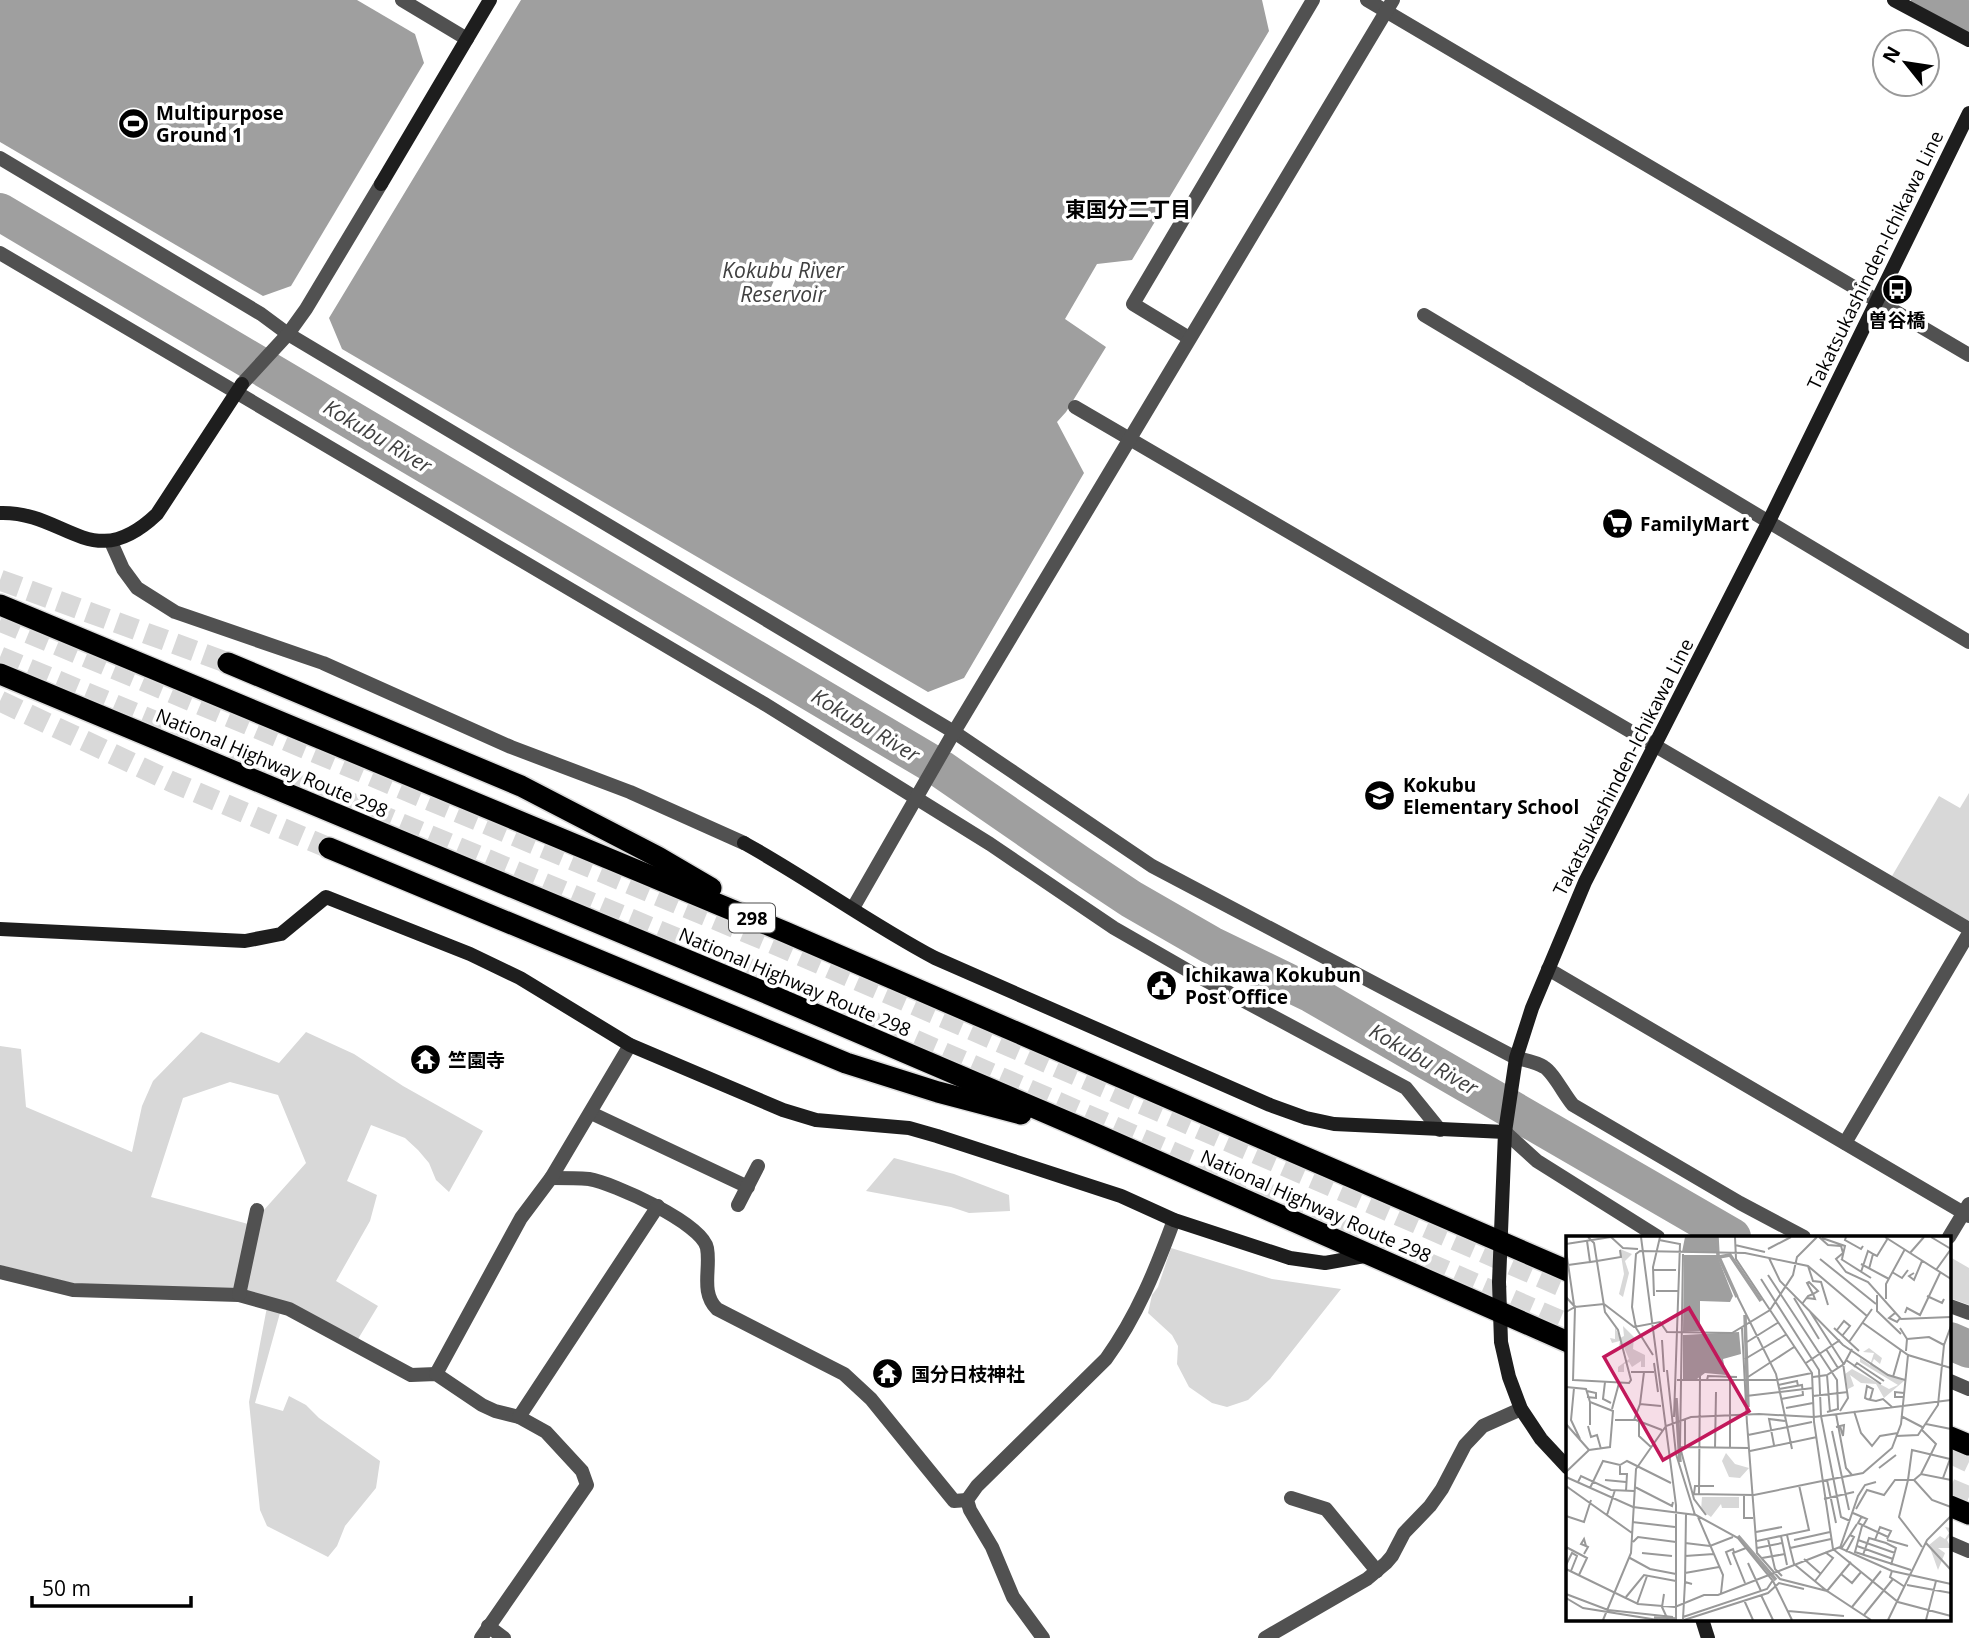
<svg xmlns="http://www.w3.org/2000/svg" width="1969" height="1638" viewBox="0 0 1969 1638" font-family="'Open Sans','Noto Sans JP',sans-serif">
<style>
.green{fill:#d8d8d8}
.water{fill:#9f9f9f}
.pier{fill:#fff}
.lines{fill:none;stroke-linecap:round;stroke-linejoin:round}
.river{stroke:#9f9f9f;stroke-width:38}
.highway-tunnel{stroke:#d9d9d9;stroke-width:21;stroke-dasharray:21 10;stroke-linecap:butt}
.highway-casing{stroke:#dbdbdb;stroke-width:24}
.street{stroke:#515151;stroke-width:14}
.secondary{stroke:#1e1e1e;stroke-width:14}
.highway{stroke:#000;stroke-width:21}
.labels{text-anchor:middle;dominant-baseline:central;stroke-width:7;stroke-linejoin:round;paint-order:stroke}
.shield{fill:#fff;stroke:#4c4c4c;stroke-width:2}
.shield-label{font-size:18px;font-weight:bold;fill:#000}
.poi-label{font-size:19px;font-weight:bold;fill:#000;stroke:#fff;text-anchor:start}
.street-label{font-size:19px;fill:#000;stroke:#fff}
.neighbourhood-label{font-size:21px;font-weight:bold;fill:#000;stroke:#fff}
.water-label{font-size:21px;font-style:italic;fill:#404040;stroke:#fff}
.inset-river{fill:none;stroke:#9f9f9f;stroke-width:3.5}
.inset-road{fill:none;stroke:#999;stroke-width:2}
.view{fill:#c2185b;fill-opacity:0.15;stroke:#c2185b;stroke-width:3.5}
.inset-edge{fill:none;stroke:#000;stroke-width:3.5}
</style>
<rect width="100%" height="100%" fill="#fff"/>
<!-- green -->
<g class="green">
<polygon points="1969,793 1969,921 1892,876 1939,796 1960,808"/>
<path d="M201,1032L279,1063L306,1032L354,1054L403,1086L483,1131L449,1192L436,1180L429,1163L418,1150L405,1138L371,1125L347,1181L377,1195L370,1221L336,1281L378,1306L358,1339C320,1319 289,1299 246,1293L263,1211L306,1163L278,1095L230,1082L183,1098L151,1197L248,1224L235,1289L84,1286L0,1265V1046L21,1049L26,1107L132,1152L142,1106L153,1081Z"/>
<polygon points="894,1158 954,1174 1009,1195 1010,1211 969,1213 951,1207 866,1191"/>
<polygon points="1171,1248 1272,1279 1341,1289 1270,1379 1248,1400 1227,1407 1212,1403 1189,1387 1177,1364 1178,1346 1172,1335 1148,1313 1152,1295 1158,1287"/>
<polygon points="1950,1257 1969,1268 1969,1305 1950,1298"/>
<polygon points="267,1307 280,1313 255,1403 283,1411 289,1396 306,1405 319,1418 380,1461 376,1488 345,1526 337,1546 328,1557 267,1526 260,1510 249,1402"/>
</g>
<!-- water -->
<g class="water">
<polygon points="0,0 357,0 415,34 424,63 291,286 263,296 0,142"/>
<polygon points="521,0 1262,0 1269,31 1132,260 1097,264 1065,319 1106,347 1066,412 1057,422 1084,473 964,678 928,692 342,349 329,318"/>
</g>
<!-- pier -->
<polygon class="pier" points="784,257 802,264 787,300 769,292"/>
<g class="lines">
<!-- river -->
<g class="river">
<polyline points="1930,0 1969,22"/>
<polyline points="0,212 941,769 1080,865 1131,899 1211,945 1312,994 1732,1237"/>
<polyline points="1950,1341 1969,1349"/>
</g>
<!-- highway-tunnel -->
<g class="highway-tunnel">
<polyline points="0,580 228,663"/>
<polyline points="0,621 779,946 1568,1289"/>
<polyline points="0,657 765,975 1568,1324"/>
<polyline points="0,701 172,782 329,848"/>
<polyline points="1950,1453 1969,1462"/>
<polyline points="1950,1489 1969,1497"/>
</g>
<defs>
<g id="highway">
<polyline points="0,605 785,932 1568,1271"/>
<polyline points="228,663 521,786 658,857 711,888"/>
<polyline points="0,674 759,990 1091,1132 1568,1342"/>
<polyline points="329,848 846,1063 938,1092 1021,1114"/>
<polyline points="1950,1437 1969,1445"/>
<polyline points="1950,1506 1969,1514"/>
</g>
</defs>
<!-- highway casing -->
<use href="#highway" class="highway-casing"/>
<!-- street -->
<g class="street">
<polyline points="402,0 467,39"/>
<polyline points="1367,0 1969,355"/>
<path d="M0,158L261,314L288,334L954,732L1152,866L1516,1058C1525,1060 1536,1062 1544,1067C1553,1072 1565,1096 1573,1105L1740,1203L1804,1237"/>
<polyline points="0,253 763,703 990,844 1114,928 1194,974 1406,1088 1440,1130"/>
<polyline points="1424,315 1969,642"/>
<polyline points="1189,338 1133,304 1313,0"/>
<polyline points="242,384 288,334 306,309 381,184"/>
<polyline points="1075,407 1969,929"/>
<polyline points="111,542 123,569 137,588 175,612 323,663 511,747 630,792 744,843"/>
<polyline points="853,908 954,732 1393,0"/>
<polyline points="1548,969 1969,1216"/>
<polyline points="591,1113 748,1187"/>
<polyline points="1505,1132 1537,1161 1658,1237"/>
<polyline points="1845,1143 1969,933"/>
<path d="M551,1178C563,1178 577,1178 589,1179C613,1183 702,1223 707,1248C711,1269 700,1292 717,1309L844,1374L871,1399L954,1501L967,1500"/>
<polyline points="738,1205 758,1166"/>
<polyline points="1949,1237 1969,1204"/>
<polyline points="0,1272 73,1290 239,1295 289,1309 411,1375 436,1374 482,1405 495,1411 519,1417 546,1432 582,1471 587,1485 481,1638"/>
<polyline points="239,1295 257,1210"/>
<polyline points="1950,1306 1969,1313"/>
<polyline points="436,1374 521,1218 551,1178 630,1045"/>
<polyline points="1950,1381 1969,1389"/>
<polyline points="519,1417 658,1206"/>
<polyline points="1291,1498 1326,1509 1377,1571"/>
<polyline points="1950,1543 1969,1551"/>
<polyline points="488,1626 504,1638"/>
<path d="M1043,1638L1013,1597L992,1547L970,1510L967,1500L977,1486L1106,1359C1137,1316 1156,1269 1174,1220"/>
<polyline points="1265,1638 1367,1579 1386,1563 1392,1556 1404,1533 1430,1506 1442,1489 1465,1445 1483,1426 1521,1409"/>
</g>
<!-- secondary -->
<g class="secondary">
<polyline points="1894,0 1969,40"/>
<polyline points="381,184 490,0"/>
<path d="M0,513C66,511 92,576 157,514L242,384"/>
<path d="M744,843C809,879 869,923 935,958L1270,1105L1306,1118L1334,1124L1505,1132"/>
<polyline points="0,929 245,941 281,934 326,897 470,954 520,978 630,1045 783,1110 816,1120 909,1128 937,1136 1121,1196 1174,1220 1290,1258 1325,1263 1370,1255"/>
<polyline points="1568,1468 1541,1439 1521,1409 1509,1377 1501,1342 1499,1282 1505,1132 1516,1058 1532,1008 1585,882 1768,523 1969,113"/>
<polyline points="1702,1619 1708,1638"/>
</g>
<!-- highway -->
<use href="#highway" class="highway"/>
</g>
<!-- icons -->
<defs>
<symbol id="stadium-disc" viewBox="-11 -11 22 22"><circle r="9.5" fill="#000" stroke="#fff"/><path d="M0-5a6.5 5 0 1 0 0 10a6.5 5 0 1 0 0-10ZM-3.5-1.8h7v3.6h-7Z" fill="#fff"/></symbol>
<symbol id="bus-disc" viewBox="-11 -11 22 22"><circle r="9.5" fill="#000" stroke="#fff"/><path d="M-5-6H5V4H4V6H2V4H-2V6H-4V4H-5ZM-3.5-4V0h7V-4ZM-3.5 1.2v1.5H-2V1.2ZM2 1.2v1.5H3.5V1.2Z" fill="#fff"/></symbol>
<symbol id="supermarket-disc" viewBox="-11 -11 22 22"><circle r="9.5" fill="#000" stroke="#fff"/><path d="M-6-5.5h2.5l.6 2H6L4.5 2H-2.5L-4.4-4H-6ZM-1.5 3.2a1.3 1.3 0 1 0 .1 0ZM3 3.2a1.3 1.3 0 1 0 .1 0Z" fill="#fff"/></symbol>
<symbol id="school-disc" viewBox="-11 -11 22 22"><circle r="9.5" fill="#000" stroke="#fff"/><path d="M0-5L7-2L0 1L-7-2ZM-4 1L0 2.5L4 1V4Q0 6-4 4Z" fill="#fff"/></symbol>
<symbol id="civic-disc" viewBox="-11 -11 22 22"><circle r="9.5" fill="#000" stroke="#fff"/><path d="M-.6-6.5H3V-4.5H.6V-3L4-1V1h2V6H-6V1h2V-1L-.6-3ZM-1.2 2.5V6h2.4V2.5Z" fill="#fff"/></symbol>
<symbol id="temple-disc" viewBox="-11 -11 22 22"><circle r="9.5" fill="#000" stroke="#fff"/><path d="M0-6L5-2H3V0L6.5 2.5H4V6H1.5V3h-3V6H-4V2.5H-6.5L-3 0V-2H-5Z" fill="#fff"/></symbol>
</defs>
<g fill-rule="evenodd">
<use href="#stadium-disc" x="116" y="106" width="35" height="35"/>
<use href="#bus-disc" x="1880" y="272" width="35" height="35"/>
<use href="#supermarket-disc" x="1600" y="506" width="35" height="35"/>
<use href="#school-disc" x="1362" y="778" width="35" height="35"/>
<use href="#civic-disc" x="1144" y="968" width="35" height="35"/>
<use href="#temple-disc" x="408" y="1042" width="35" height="35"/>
<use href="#temple-disc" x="870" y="1356" width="35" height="35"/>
</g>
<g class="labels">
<!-- shield labels -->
<rect class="shield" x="729" y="903.5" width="46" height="29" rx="5"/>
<g class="shield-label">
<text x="752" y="918">298</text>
</g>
<!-- poi labels -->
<g class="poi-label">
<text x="156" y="113">Multipurpose<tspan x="156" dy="22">Ground 1</tspan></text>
<text x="1897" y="320" text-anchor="middle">曽谷橋</text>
<text x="1640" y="524">FamilyMart</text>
<text x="1403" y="785">Kokubu<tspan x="1403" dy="22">Elementary School</tspan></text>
<text x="1185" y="975">Ichikawa Kokubun<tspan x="1185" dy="22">Post Office</tspan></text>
<text x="448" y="1060">竺園寺</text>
<text x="911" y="1374">国分日枝神社</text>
</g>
<!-- street labels -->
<g class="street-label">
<text transform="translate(1875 260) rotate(-64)">Takatsukashinden-Ichikawa Line</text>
<text transform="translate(272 763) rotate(23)">National Highway Route 298</text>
<text transform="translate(1623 767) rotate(-63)">Takatsukashinden-Ichikawa Line</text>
<text transform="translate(795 982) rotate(23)">National Highway Route 298</text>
<text transform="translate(1316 1206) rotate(24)">National Highway Route 298</text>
</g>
<!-- neighbourhood labels -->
<g class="neighbourhood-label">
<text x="1128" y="209">東国分二丁目</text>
</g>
<!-- water labels -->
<g class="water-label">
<text x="783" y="270">Kokubu River<tspan x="783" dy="24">Reservoir</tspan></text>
<text transform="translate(378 436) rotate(31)">Kokubu River</text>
<text transform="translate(866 725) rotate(31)">Kokubu River</text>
<text transform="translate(1424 1059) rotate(30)">Kokubu River</text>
</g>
</g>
<!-- overview -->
<g transform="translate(1566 1236)">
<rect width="385" height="385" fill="#fff"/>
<path d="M54,13L66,18L59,25L63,37L57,61L53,58L58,38ZM57,90L68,101L67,113L79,119V131H75V125L66,131L63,126L58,128V136H52V131L63,123L57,109L53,110L54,105L46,107L44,102L49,103V91L54,102L58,100ZM303,112L316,122L314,128L308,123L306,127L311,133L338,145L318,162L310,148L295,147L284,139L288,150L282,153L279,138L286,133L323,153L332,149L294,126V122L304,129L308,117L297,116ZM160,217L169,228L183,232L174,242L163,241L156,225ZM136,261H173V272H156L155,268L145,281L135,274ZM379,291L385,292V298L381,304L385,312H372L379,317L372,334L363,309L374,300L379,303L383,297Z" fill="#d8d8d8"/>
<path d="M119,1H150L151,17L116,16ZM118,19H151L167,60L164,66L134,65V95L117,96ZM173,96L175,118L157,123L160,139L139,137L131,143H117V99Z" fill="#9f9f9f"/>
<path class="inset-river" d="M151,1L152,19L171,61M153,21L164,19L195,65M179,79L182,171M110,162L114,226M172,300L210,344M88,382L111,383"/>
<path class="inset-road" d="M75,1L110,269V384M169,1L170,23L246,137L248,186L267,313L332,366L385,380M253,1L262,9L275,10L277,17L270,23L280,36L302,46L335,83L385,81M280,1L279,4L295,13L297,10M319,1L385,43M365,1L385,13L370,34M256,2L279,10L276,23M93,4L114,8L108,181M21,5L24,26L31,25M0,8L45,1L57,12L72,13M169,9L199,16M202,13L225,1M0,14L8,69M344,17L358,1M117,18L114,211L128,263L140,279M307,18L311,20L322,2M203,22L214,45L277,109L322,139L339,144M254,23L310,68M275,23L305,42M31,25L55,21L54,14M295,28L323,43M2,29L24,26M242,30L247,45L255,46L262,69M87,34H110M295,36L302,15L307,18L303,33M326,36L336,42L342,34M348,37L343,40L348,44L356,25M202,39L271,144L272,173L261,176M195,43L253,134L255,180L275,281L284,285M90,55H113M311,59V75L335,98M88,60L87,31L94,1M171,60L210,138L226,213M361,60L376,67L378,63M0,61L9,71L38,68L68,91L94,86L101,96L166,97L204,74L227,39L231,21L251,1M228,62L253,103M320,63V48L339,13M236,68L242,60L247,58L252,55L243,46L241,47L247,58L249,63L241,62M243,74L277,127L282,162L274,175M0,76L9,71L7,145M329,77L323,82L331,86L334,82M339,77L341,72L354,79L374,37M297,87L342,119L385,132M176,92L181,188M268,92L293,115M334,92L341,103L340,115M271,94L278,85L284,90L276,100M341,103L363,101L378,109M96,104L98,136M181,106L213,86M283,106L306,73M260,113L272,132M87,119L70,92L66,71L70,18L74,15L179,17L242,30L301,80M179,123L221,98M280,124L315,148M88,127L92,156M240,127L274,104M288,131L291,127L318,145M101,134L110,218L129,279M65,136H88M261,139L264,176M182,141L228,111M247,141L261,139L278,128L286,113M327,141L335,113M7,144L63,147L65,144L52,94L39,76L28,7L22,1M111,144H211L246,137M141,144L142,140L171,141M39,146L37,163L45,167M212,149L231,145L232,150M0,151L20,153L24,166L47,175L44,211L23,214M8,152L5,184L14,203M213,153L236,149L237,159L215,163M21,155L30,157V162L21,161M180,160L247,152M247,160L282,156M338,161H329V156L338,157M304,164L307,153L301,150L299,162L301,163L305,164L310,165L317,163L326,171M74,168L78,136M220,172L247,167M46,173L53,147M288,175L295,197L306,210L314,200L332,197M270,178L280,232L286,239M335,180L358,192M49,184H70L96,194M68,184L74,168L95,170M73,186V200L85,211M181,187L191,317L214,343L261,355L305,384M0,188L23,214M360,188L385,193M24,189V166M22,190L25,201L31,199L35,213M270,191L278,189L277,200L274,190M266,195L283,274M182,199L246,186M330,200L352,199L372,169L378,109L385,90M208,209L203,183L219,185M114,211L183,212M149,212L150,156M164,212V141M119,213V183M184,215L251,201M54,229V238H61L60,255M313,232L330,219M0,236L23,214M355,238L370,208L356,194M0,241L67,271L130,279L172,302L207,345L226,384M39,244L60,246M261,244L270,287M342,244L346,214L384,223L377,242M342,244L333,281L356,311M348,244L366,264L385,271M256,245L297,237L326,212L335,188L342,119M12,246L15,240L45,254L68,255M310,246L299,249L292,260L274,312L326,335L385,348M0,250L66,297M69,251L106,270L107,266M24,252L37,225L54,229L61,225L105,247M126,258L188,259L256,245M128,258L129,250H148M133,258L134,140M178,259V282H187M258,263L288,256M290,273L301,254L318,259L329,244H348L355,238L385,244M287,277L301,283L297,290M120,278L119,346L126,348M41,279L49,254M0,280L18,286L25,264M296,280L292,287L322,301M132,281L157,339L155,357M66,286L109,291M296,290L289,316L345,334M190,296L216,291M221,299L224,312L265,303M215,300L221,329M202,303L209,333L216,340M228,304L264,296M292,304L329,317M309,304L314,291L325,295L321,303M321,304L342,310M191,305L243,294L233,249M67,306L72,301L110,306M119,307L144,310L167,301M360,307L385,334M291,310L327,323M0,311L21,322L13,339M191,312L216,307M224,312L228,328L261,355L285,326M275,313L291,288M280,316L288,301L284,299M76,317L106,320M18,318L22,311L20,310L15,308L18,303L20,310M297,319L303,302L320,307L330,312L325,329M119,320L148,318M64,322L84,333L110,338M196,322L219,318M238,323L255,338M182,327L195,355M0,329L6,317L11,320L5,335M165,329L160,316L167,313L168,316M0,333L72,368L109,371L138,359H152L274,311M326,335L324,341L339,351M119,337L153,331M275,338L286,347L295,336M249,345L267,322L259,316M179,347L167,317L180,312M341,349L385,357M0,358L42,374L107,381M98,358L96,371L102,384M195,359L207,384M60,361L78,339L110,345M0,362L17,372L92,384M178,364L187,384M71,368L81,340M286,371L315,335M222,375L278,380M298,379L327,343M117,381L201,353L207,344M117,383L119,346M37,384L65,317L70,233L100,190L125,181L193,178L248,181L385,164M118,384L202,357L213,347L238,353M322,384L361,304L385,280M360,384L370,345"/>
<path class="view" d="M123,72L183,175L97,224L38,121Z"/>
<rect width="385" height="385" class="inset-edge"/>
</g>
<!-- north arrow -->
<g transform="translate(1906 63) rotate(300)"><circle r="33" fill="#ffffff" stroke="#999999" stroke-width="2"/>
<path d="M0-5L12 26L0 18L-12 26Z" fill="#000000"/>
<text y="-10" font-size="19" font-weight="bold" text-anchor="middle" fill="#000000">N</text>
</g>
<!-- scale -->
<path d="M32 1596v10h159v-10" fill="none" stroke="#000000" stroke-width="3.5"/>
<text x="42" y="1596" font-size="21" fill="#000000" stroke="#ffffff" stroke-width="5" paint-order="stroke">50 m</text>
</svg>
